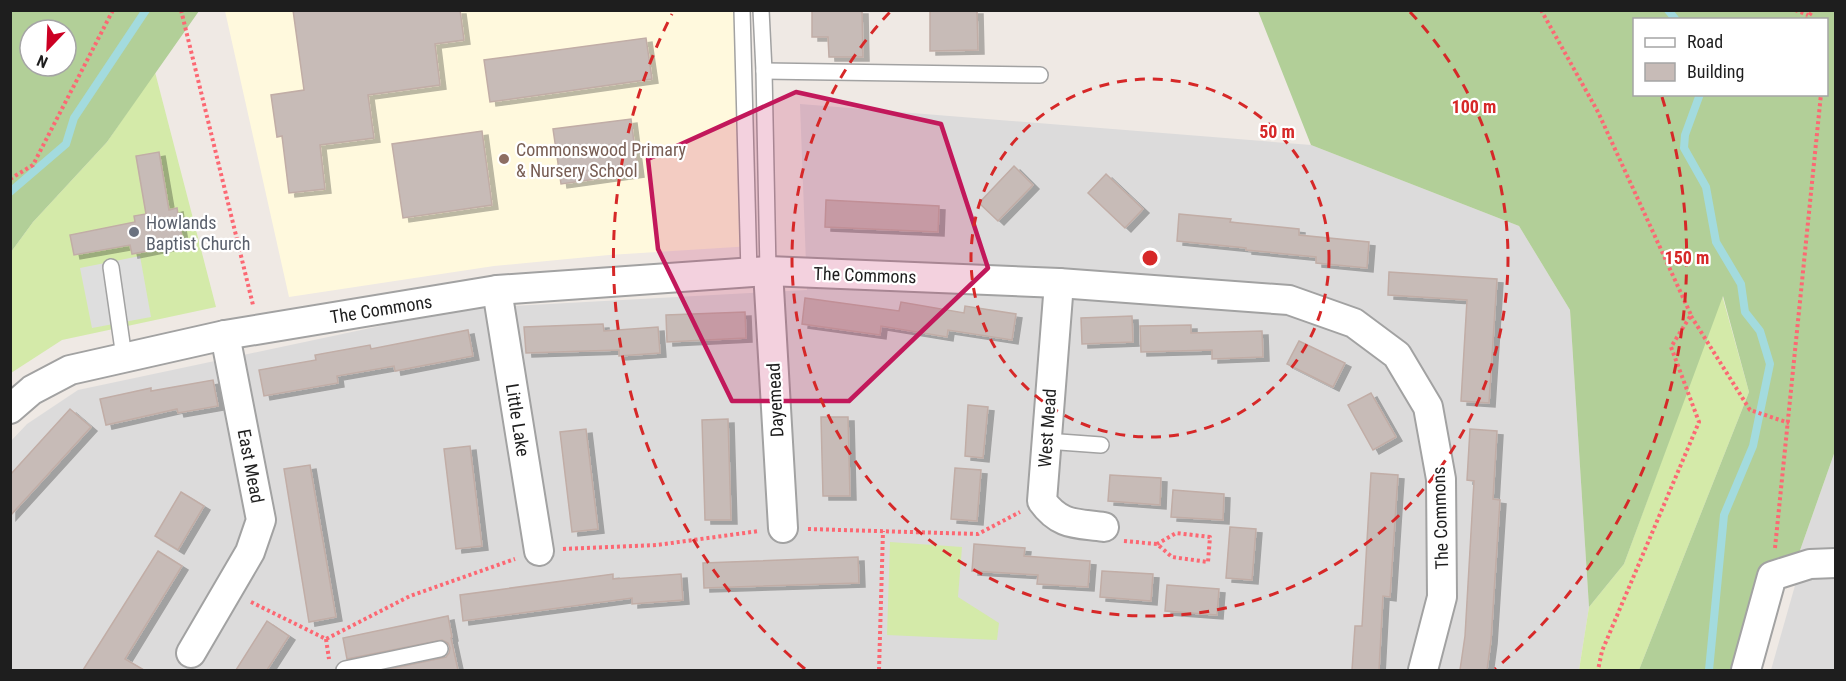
<svg xmlns="http://www.w3.org/2000/svg" width="1846" height="681" viewBox="0 0 1846 681" font-family="'Roboto Condensed',sans-serif">
<style>
.residential{fill:#dcdbdb}
.education{fill:#fff9dd}
.grass{fill:#d4eaa9}
.forest{fill:#b2cf98;fill-rule:evenodd}
.parking{fill:#dedede}
.lines{fill:none;stroke-linecap:round;stroke-linejoin:round}
.stream{stroke:#a3dbde;stroke-width:8}
.building{fill:#c7bbb7;stroke:#c1ada6;stroke-width:1.5;filter:url(#shadow)}
.service-casing{stroke:#a2a2a2;stroke-width:18}
.minor-casing{stroke:#a2a2a2;stroke-width:32}
.path{stroke:#fc6873;stroke-width:4;stroke-dasharray:3 3;stroke-linecap:butt}
.service{stroke:#fff;stroke-width:15}
.minor{stroke:#fff;stroke-width:28}
.marked{fill:#c2185b;fill-opacity:0.2;stroke:#c2185b;stroke-width:4.5;stroke-linejoin:round}
.ring{fill:none;stroke:#d62828;stroke-width:3;stroke-dasharray:10 8}
.education-dot{fill:#8d6e63;stroke:#fff;stroke-width:2}
.worship-dot{fill:#6b7280;stroke:#fff;stroke-width:2}
.labels{text-anchor:middle;dominant-baseline:central;stroke-width:4.5;stroke-linejoin:round;paint-order:stroke}
.education-label{font-size:18px;fill:#785e54;stroke:#fff;text-anchor:start}
.worship-label{font-size:18px;fill:#5b616d;stroke:#fff;text-anchor:start}
.street-label{font-size:18px;fill:#1e1e1e;stroke:#fff}
.centre{fill:#d62828;stroke:#fff;stroke-width:3}
.ring-label{font-size:18px;text-anchor:middle;font-weight:bold;fill:#d62828;stroke:#fff;stroke-width:4.5;stroke-linejoin:round;paint-order:stroke}
</style>
<defs>
<filter id="shadow"><feDropShadow dx="6" dy="4" stdDeviation="0" flood-color="#0004"/></filter>
</defs>
<rect width="100%" height="100%" fill="#efe9e4"/>
<!-- residential -->
<g class="residential">
<polygon points="800,104 1311,145 1519,226 1570,310 1589,607 1579,670 11,670 10,442 27,424 78,390 460,309 807,290"/>
<polygon points="1835,451 1835,670 1771,670 1796,582 1797,559"/>
</g>
<!-- education -->
<polygon class="education" points="225,11 745,11 752,246 609,255 494,266 289,297"/>
<!-- grass -->
<g class="grass">
<polygon points="155,72 216,307 62,340 11,373 11,252 33,222 107,142"/>
<polygon points="1722,295 1749,392 1639,670 1579,670 1589,607 1624,564"/>
<polygon points="890,542 962,547 958,597 999,623 997,640 887,635"/>
</g>
<!-- forest -->
<g class="forest">
<path d="M11,10L199,11L107,142L33,222L11,252ZM30,30H66V66H30Z"/>
<path d="M1258,11H1835V451L1797,559L1734,670H1639L1749,392L1723,296L1624,564L1589,607L1570,310L1519,226L1311,145ZM1634,20H1826V94H1634Z"/>
</g>
<!-- parking -->
<polygon class="parking" points="140,256 151,317 92,328 80,268"/>
<g class="lines">
<!-- stream -->
<g class="stream">
<polyline points="1668,10 1676,20"/>
<polyline points="1700,94 1685,135 1684,148 1706,187 1716,242 1741,284 1745,312 1760,331 1770,364 1753,446 1724,515 1709,670"/>
<polyline points="10,192 66,144 74,118 146,10"/>
</g>
</g>
<!-- building -->
<g class="building">
<polygon points="293,10 460,10 464,40 435,44 440,85 368,95 374,138 320,145 325,189 289,193 282,136 277,137 271,95 304,90"/>
<polygon points="812,10 862,10 863,57 829,57 828,37 812,37"/>
<polygon points="930,10 977,10 978,50 930,51"/>
<polygon points="646,38 652,79 490,102 484,60"/>
<polygon points="631,119 638,173 561,184 553,129"/>
<polygon points="482,131 492,205 403,218 392,144"/>
<polygon points="159,152 169,210 177,208 183,244 132,254 130,245 74,255 70,235 135,222 134,216 146,214 136,156"/>
<polygon points="1014,166 1033,185 998,221 979,203"/>
<polygon points="1106,174 1143,209 1125,228 1088,193"/>
<polygon points="826,200 939,206 938,232 825,227"/>
<polygon points="1179,214 1231,219 1230,222 1299,229 1299,235 1369,242 1367,268 1316,263 1316,257 1246,250 1246,248 1177,241"/>
<polygon points="1389,272 1497,279 1489,403 1461,401 1467,300 1388,295"/>
<polygon points="805,298 899,311 901,302 964,313 965,306 1016,314 1012,340 948,330 947,337 881,326 880,335 802,324"/>
<polygon points="745,312 746,338 667,342 666,315"/>
<polygon points="1132,316 1133,342 1082,344 1081,318"/>
<polygon points="603,324 604,331 658,327 660,353 619,356 619,350 526,353 524,327"/>
<polygon points="1191,325 1191,333 1262,331 1263,357 1212,359 1212,350 1141,352 1140,326"/>
<polygon points="468,330 473,356 395,371 394,366 337,376 338,383 264,396 259,370 316,360 315,355 370,345 371,349"/>
<polygon points="1299,341 1345,363 1333,387 1287,364"/>
<polygon points="213,380 218,406 178,413 177,409 106,425 100,399 151,388 151,391"/>
<polygon points="1371,393 1396,437 1373,450 1348,405"/>
<polygon points="968,405 988,407 983,458 965,456"/>
<polygon points="70,409 91,427 10,516 10,475"/>
<polygon points="821,417 848,417 850,496 823,496"/>
<polygon points="728,419 731,520 705,520 702,420"/>
<polygon points="586,429 598,529 572,532 560,432"/>
<polygon points="1470,429 1497,431 1493,499 1500,500 1491,640 1487,670 1460,670 1465,636 1474,481 1467,480"/>
<polygon points="470,446 482,546 456,549 444,449"/>
<polygon points="310,465 336,617 309,622 284,469"/>
<polygon points="955,468 981,470 977,521 951,519"/>
<polygon points="1371,473 1398,475 1390,597 1383,596 1379,670 1352,670 1355,626 1362,626"/>
<polygon points="1110,475 1161,478 1160,505 1108,501"/>
<polygon points="1173,490 1224,494 1223,520 1171,517"/>
<polygon points="181,492 204,506 178,550 155,536"/>
<polygon points="1230,527 1256,529 1252,580 1226,578"/>
<polygon points="974,544 1025,548 1024,556 1090,561 1088,587 1037,584 1038,575 972,571"/>
<polygon points="158,551 182,566 125,659 144,670 83,670"/>
<polygon points="858,557 859,583 704,588 703,563"/>
<polygon points="1102,571 1153,574 1151,601 1100,597"/>
<polygon points="613,574 613,579 681,574 683,600 632,604 632,598 463,621 460,595"/>
<polygon points="1167,585 1219,589 1217,615 1165,611"/>
<polygon points="448,616 452,637 451,638 458,670 385,670 446,657 449,653 450,648 448,643 442,640 347,659 343,638"/>
<polygon points="267,621 289,636 267,670 236,670"/>
</g>
<g class="lines">
<defs>
<g id="service">
<polyline points="742,10 749,273"/>
<polyline points="761,10 764,71 768,271"/>
<polyline points="764,71 1040,75"/>
<polyline points="111,267 124,357"/>
<polyline points="1046,441 1101,445"/>
<polyline points="344,670 345,669 440,649"/>
</g>
<g id="minor">
<polyline points="768,271 783,528"/>
<path d="M1059,283L1042,501C1060,526 1076,523 1104,527"/>
<polyline points="497,290 539,551"/>
<polyline points="10,409 32,390 70,370 225,335 497,290 768,271 1059,283 1289,300 1354,323 1397,355 1428,407 1441,479 1442,597 1423,670"/>
<polyline points="191,653 250,552 261,520 225,335"/>
<polyline points="1746,670 1772,576 1810,564 1836,563"/>
</g>
</defs>
<!-- service casing -->
<use href="#service" class="service-casing"/>
<!-- minor casing -->
<use href="#minor" class="minor-casing"/>
<!-- path -->
<g class="path">
<polyline points="181,10 253,305"/>
<polyline points="1541,10 1598,112 1691,315 1671,347 1699,422 1602,651 1598,670"/>
<polyline points="1795,10 1808,15"/>
<polyline points="1806,20 1813,10"/>
<polyline points="10,179 33,165 113,10"/>
<polyline points="1691,316 1750,410 1789,423"/>
<polyline points="808,529 978,534 1020,512"/>
<polyline points="1124,541 1157,544 1172,557 1208,562 1210,537 1176,533 1157,544"/>
<polyline points="1775,548 1821,94"/>
<polyline points="563,549 657,545 759,531"/>
<polyline points="251,602 326,639 410,596 515,559"/>
<polyline points="326,639 329,659"/>
<polyline points="879,670 883,531"/>
</g>
<!-- service -->
<use href="#service" class="service"/>
<!-- minor -->
<use href="#minor" class="minor"/>
</g>
<!-- marked area -->
<path class="marked" d="M796,92L941,124L988,268L849,401H732L658,249L648,159Z"/>
<!-- distance rings -->
<g class="ring">
<circle cx="1150" cy="258" r="179"/>
<path d="M1410 12A358 358 0 1 1 890 12"/>
<path d="M805 669A537 537 0 0 1 672 14M1662 97A537 537 0 0 1 1495 669"/>
</g>
<!-- markers -->
<circle class="education-dot" cx="504" cy="159" r="6"/>
<circle class="worship-dot" cx="134" cy="232" r="6"/>
<g class="labels">
<!-- education labels -->
<g class="education-label">
<text x="516" y="149">Commonswood Primary<tspan x="516" dy="21">&amp; Nursery School</tspan></text>
</g>
<!-- worship labels -->
<g class="worship-label">
<text x="146" y="222">Howlands<tspan x="146" dy="21">Baptist Church</tspan></text>
</g>
<!-- street labels -->
<g class="street-label">
<text transform="translate(865 275) rotate(2)">The Commons</text>
<text transform="translate(381 309) rotate(-9)">The Commons</text>
<text transform="translate(775 400) rotate(-93)">Dayemead</text>
<text transform="translate(518 420) rotate(81)">Little Lake</text>
<text transform="translate(1047 428) rotate(-86)">West Mead</text>
<text transform="translate(251 466) rotate(79)">East Mead</text>
<text transform="translate(1440 518) rotate(-92)">The Commons</text>
</g>
</g>
<circle cx="1150" cy="258" r="9" class="centre"/>
<g class="ring-label">
<text x="1474" y="113">100 m</text>
<text x="1277" y="138">50 m</text>
<text x="1687" y="264">150 m</text>
</g>
<!-- border -->
<rect width="1846" height="681" fill="none" stroke="#1e1e1e" stroke-width="24"/>
<!-- legend -->
<rect x="1633" y="18" width="195" height="78" fill="#ffffff" stroke="#a5a5a5" stroke-width="1.5"/>
<rect x="1645" y="38" width="30" height="9" fill="#ffffff" stroke="#a5a5a5" stroke-width="1.5"/>
<text x="1687" y="48" font-size="18" fill="#1e1e1e">Road</text>
<rect x="1645" y="63" width="30" height="18" fill="#c7bbb7" stroke="#a5a5a5" stroke-width="1.5"/>
<text x="1687" y="78" font-size="18" fill="#1e1e1e">Building</text>
<!-- north arrow -->
<g transform="translate(48 48) rotate(203)"><circle r="28" fill="#ffffff" stroke="#a5a5a5" stroke-width="1.5"/>
<path d="M0-4.5L10 22L0 15L-10 22Z" fill="#cc0023"/>
<text y="-9" font-size="16" font-weight="bold" text-anchor="middle" fill="#1e1e1e">N</text>
</g>
</svg>
